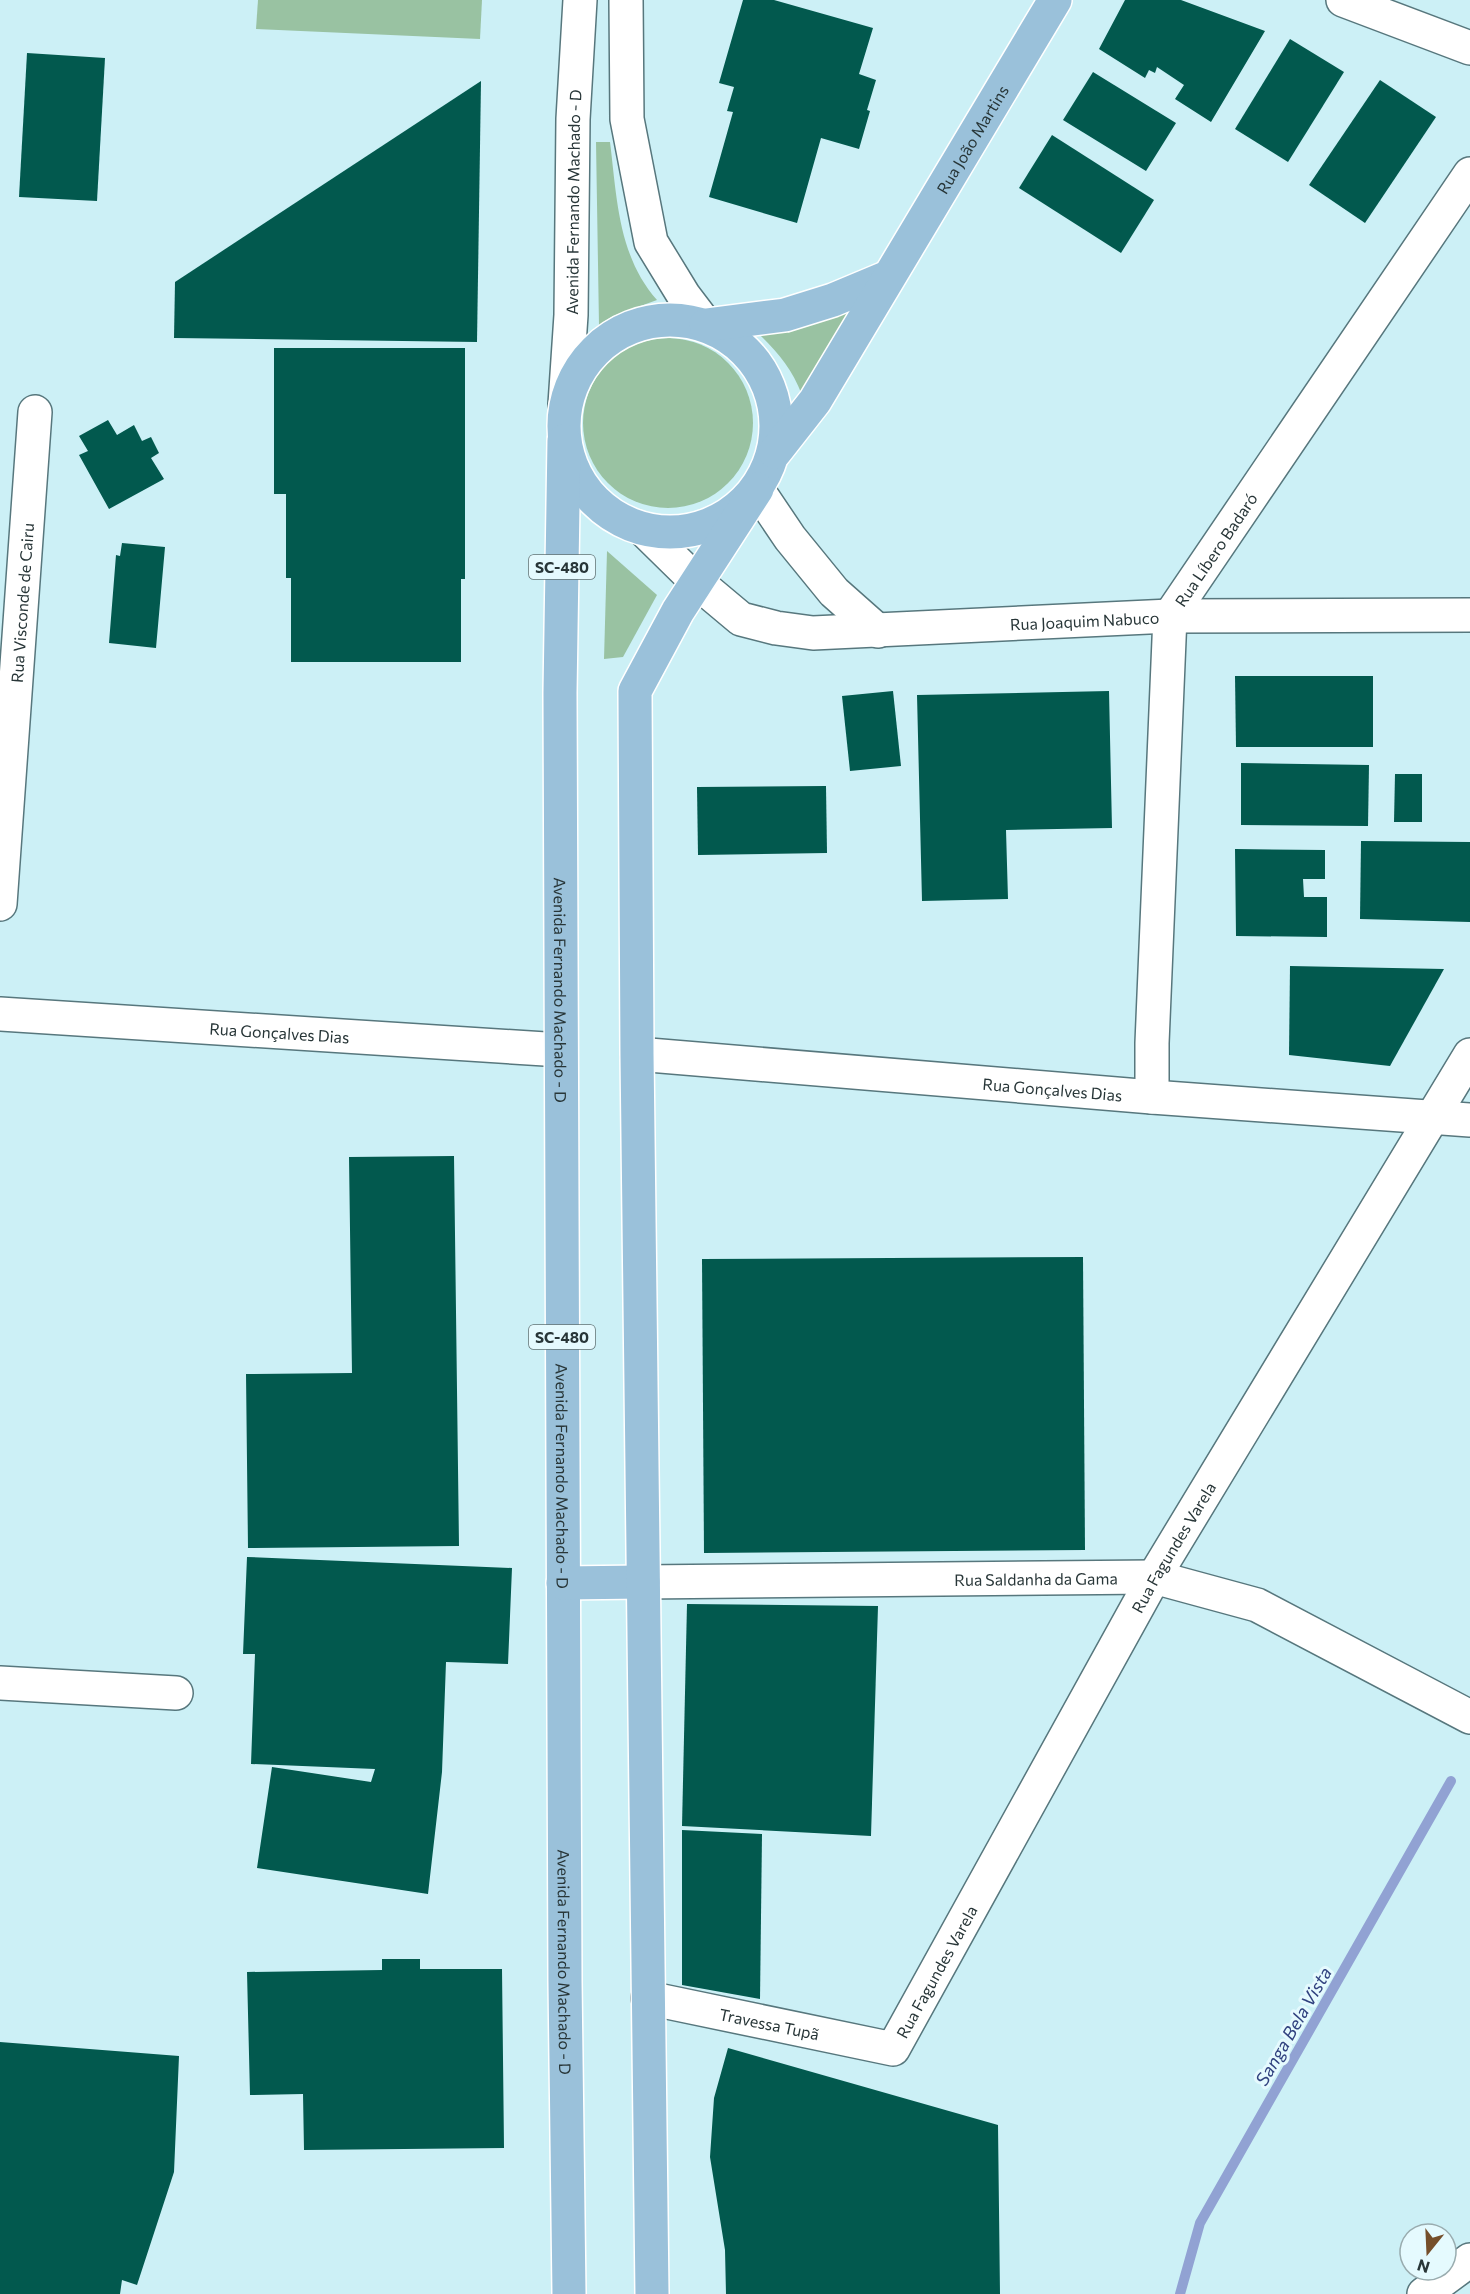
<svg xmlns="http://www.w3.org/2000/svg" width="1470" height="2294" viewBox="0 0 1470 2294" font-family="Commissioner,sans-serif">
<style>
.green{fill:#99c2a2}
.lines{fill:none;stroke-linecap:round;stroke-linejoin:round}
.stream{stroke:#91a2d3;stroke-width:10}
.building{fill:#02594e}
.minor-casing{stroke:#57777d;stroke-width:36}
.major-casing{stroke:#fff;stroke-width:36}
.minor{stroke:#fff;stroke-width:33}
.major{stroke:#9ac1da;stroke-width:33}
.labels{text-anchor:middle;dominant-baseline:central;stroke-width:6;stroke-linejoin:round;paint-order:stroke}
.shield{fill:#e5fafe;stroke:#617173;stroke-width:1.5}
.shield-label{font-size:15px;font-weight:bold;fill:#283638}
.street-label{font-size:16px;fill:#283638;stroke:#e5fafe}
.water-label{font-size:18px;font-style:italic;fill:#31427f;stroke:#e5fafe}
</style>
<rect width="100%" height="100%" fill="#ccf0f6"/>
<!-- green -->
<g class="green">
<polygon points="258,0 482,0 480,39 256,29"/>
<path d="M596,142H610C617,198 618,256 657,300L613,316L599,325Z"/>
<path d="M860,299L802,395C791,366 776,351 754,329Z"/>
<circle cx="668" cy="423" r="85"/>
<polygon points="607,551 657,595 623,657 604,659"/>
</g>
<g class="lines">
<!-- stream -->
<polyline class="stream" points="1180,2294 1200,2223 1451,1781"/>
</g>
<!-- building -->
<g class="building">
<polygon points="743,0 774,0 873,28 859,74 876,80 867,110 870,111 859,149 821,138 797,223 709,197 733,112 727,111 734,87 719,83"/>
<polygon points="1125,0 1181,0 1265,31 1211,122 1175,99 1184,85 1157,67 1155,73 1149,70 1145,78 1099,49"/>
<polygon points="1290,39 1344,72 1288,162 1235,129"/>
<polygon points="27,53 105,58 97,201 19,197"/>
<polygon points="1093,72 1176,123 1146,171 1063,120"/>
<polygon points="1380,80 1436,117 1365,223 1309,185"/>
<polygon points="481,81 477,342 174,338 175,282"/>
<polygon points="1052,135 1154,200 1121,253 1019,188"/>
<polygon points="274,348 465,348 465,579 461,579 461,662 291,662 291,578 286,578 286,494 274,494"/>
<polygon points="108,420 117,435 134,425 142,441 151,437 159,453 151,458 164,479 109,509 79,455 88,451 79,436"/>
<polygon points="122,543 165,547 156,648 109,643 116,555 120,556"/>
<polygon points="1235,676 1373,676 1373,747 1236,747"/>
<polygon points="893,691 901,766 850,771 842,696"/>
<polygon points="1109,691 1112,828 1006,830 1008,899 922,901 917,695"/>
<polygon points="1241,763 1369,765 1368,826 1241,825"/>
<polygon points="1395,774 1422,774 1422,822 1394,822"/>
<polygon points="826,786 827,853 698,855 697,787"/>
<polygon points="1361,841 1470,842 1470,922 1360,919"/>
<polygon points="1235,849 1325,850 1325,879 1303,879 1304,897 1327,897 1327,937 1236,936"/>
<polygon points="1290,966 1444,969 1390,1066 1289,1055"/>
<polygon points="454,1156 459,1546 248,1548 246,1374 352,1373 349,1157"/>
<polygon points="1083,1257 1085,1550 704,1553 702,1259"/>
<polygon points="247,1557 512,1568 508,1664 446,1662 442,1772 428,1894 257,1868 272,1767 371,1782 375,1769 251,1764 255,1654 243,1654"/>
<polygon points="687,1604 878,1606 871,1836 682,1826"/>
<polygon points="682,1830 762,1834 760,1999 682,1985"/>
<polygon points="382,1959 420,1959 420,1969 502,1969 504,2148 304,2150 303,2094 250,2095 247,1972 382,1970"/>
<polygon points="0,2042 179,2056 174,2172 137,2285 122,2280 120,2294 0,2294"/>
<polygon points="728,2048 998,2125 1000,2294 726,2294 725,2250 710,2157 714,2098"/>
</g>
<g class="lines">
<defs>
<g id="minor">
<polyline points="626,0 627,119 651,242 684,296 706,325"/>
<polyline points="1343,0 1470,48"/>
<path id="s1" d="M565,404L571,315L573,119L580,0"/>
<polyline points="757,489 790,538 834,592 878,631"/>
<path id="s2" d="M644,530L698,583L741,619L776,628L813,633L1170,616L1470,615"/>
<path id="s3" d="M0,904L35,412"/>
<path id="s4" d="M0,1014L561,1050"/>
<path id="s5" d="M637,1054L1152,1097L1470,1120"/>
<path id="s6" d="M1152,1097V1043L1170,616L1470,174"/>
<path id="s7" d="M643,1582L1154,1577L1257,1605L1470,1717"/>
<polyline points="0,1683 176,1693"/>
<path id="s8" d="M648,1998L893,2049L1154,1577L1470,1055"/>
<polyline points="1424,2294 1470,2260"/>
</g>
<g id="major">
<circle cx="670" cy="426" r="106"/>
<polyline points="706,325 785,315 833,300 888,277"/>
<path id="s9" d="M564,441L560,693L565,1981L569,2294"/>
<path id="s10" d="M775,452L815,401L1055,0"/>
<polyline points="563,1583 643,1582"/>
<polyline points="652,2294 637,1054 635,691 678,611 757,489"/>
</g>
</defs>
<!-- minor casing -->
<use href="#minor" class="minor-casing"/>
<!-- major casing -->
<use href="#major" class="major-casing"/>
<!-- minor -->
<use href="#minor" class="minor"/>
<!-- major -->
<use href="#major" class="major"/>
</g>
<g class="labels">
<!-- shield labels -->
<g class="shield">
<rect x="529" y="555" width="66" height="24" rx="4.5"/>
<rect x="529" y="1325" width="66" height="24" rx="4.5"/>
</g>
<g class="shield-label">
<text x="562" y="567">SC-480</text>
<text x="562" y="1337">SC-480</text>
</g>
<!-- street labels -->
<g class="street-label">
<text stroke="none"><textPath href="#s10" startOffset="370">Rua João Martins</textPath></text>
<text stroke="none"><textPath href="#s1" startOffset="202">Avenida Fernando Machado - D</textPath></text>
<text stroke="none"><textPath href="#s6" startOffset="562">Rua Líbero Badaró</textPath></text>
<text stroke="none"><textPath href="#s3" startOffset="302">Rua Visconde de Cairu</textPath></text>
<text stroke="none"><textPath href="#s2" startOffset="477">Rua Joaquim Nabuco</textPath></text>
<text stroke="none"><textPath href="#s9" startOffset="549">Avenida Fernando Machado - D</textPath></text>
<text stroke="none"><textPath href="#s4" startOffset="280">Rua Gonçalves Dias</textPath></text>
<text stroke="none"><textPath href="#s5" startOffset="417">Rua Gonçalves Dias</textPath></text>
<text stroke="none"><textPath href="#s9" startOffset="1035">Avenida Fernando Machado - D</textPath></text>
<text stroke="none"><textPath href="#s8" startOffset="825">Rua Fagundes Varela</textPath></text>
<text stroke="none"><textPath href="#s7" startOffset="393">Rua Saldanha da Gama</textPath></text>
<text stroke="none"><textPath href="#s9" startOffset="1521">Avenida Fernando Machado - D</textPath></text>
<text stroke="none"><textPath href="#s8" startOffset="339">Rua Fagundes Varela</textPath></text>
<text stroke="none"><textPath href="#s8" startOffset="124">Travessa Tupã</textPath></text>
</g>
<!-- water labels -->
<g class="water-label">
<text transform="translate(1293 2026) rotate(-60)">Sanga Bela Vista</text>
</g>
</g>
<!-- north arrow -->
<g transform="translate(1428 2252) rotate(198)"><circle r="28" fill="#e5fafe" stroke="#99acaf" stroke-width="1.5"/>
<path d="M0-4.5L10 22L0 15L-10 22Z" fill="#754f2b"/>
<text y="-9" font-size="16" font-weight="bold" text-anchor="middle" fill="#283638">N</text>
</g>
</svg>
